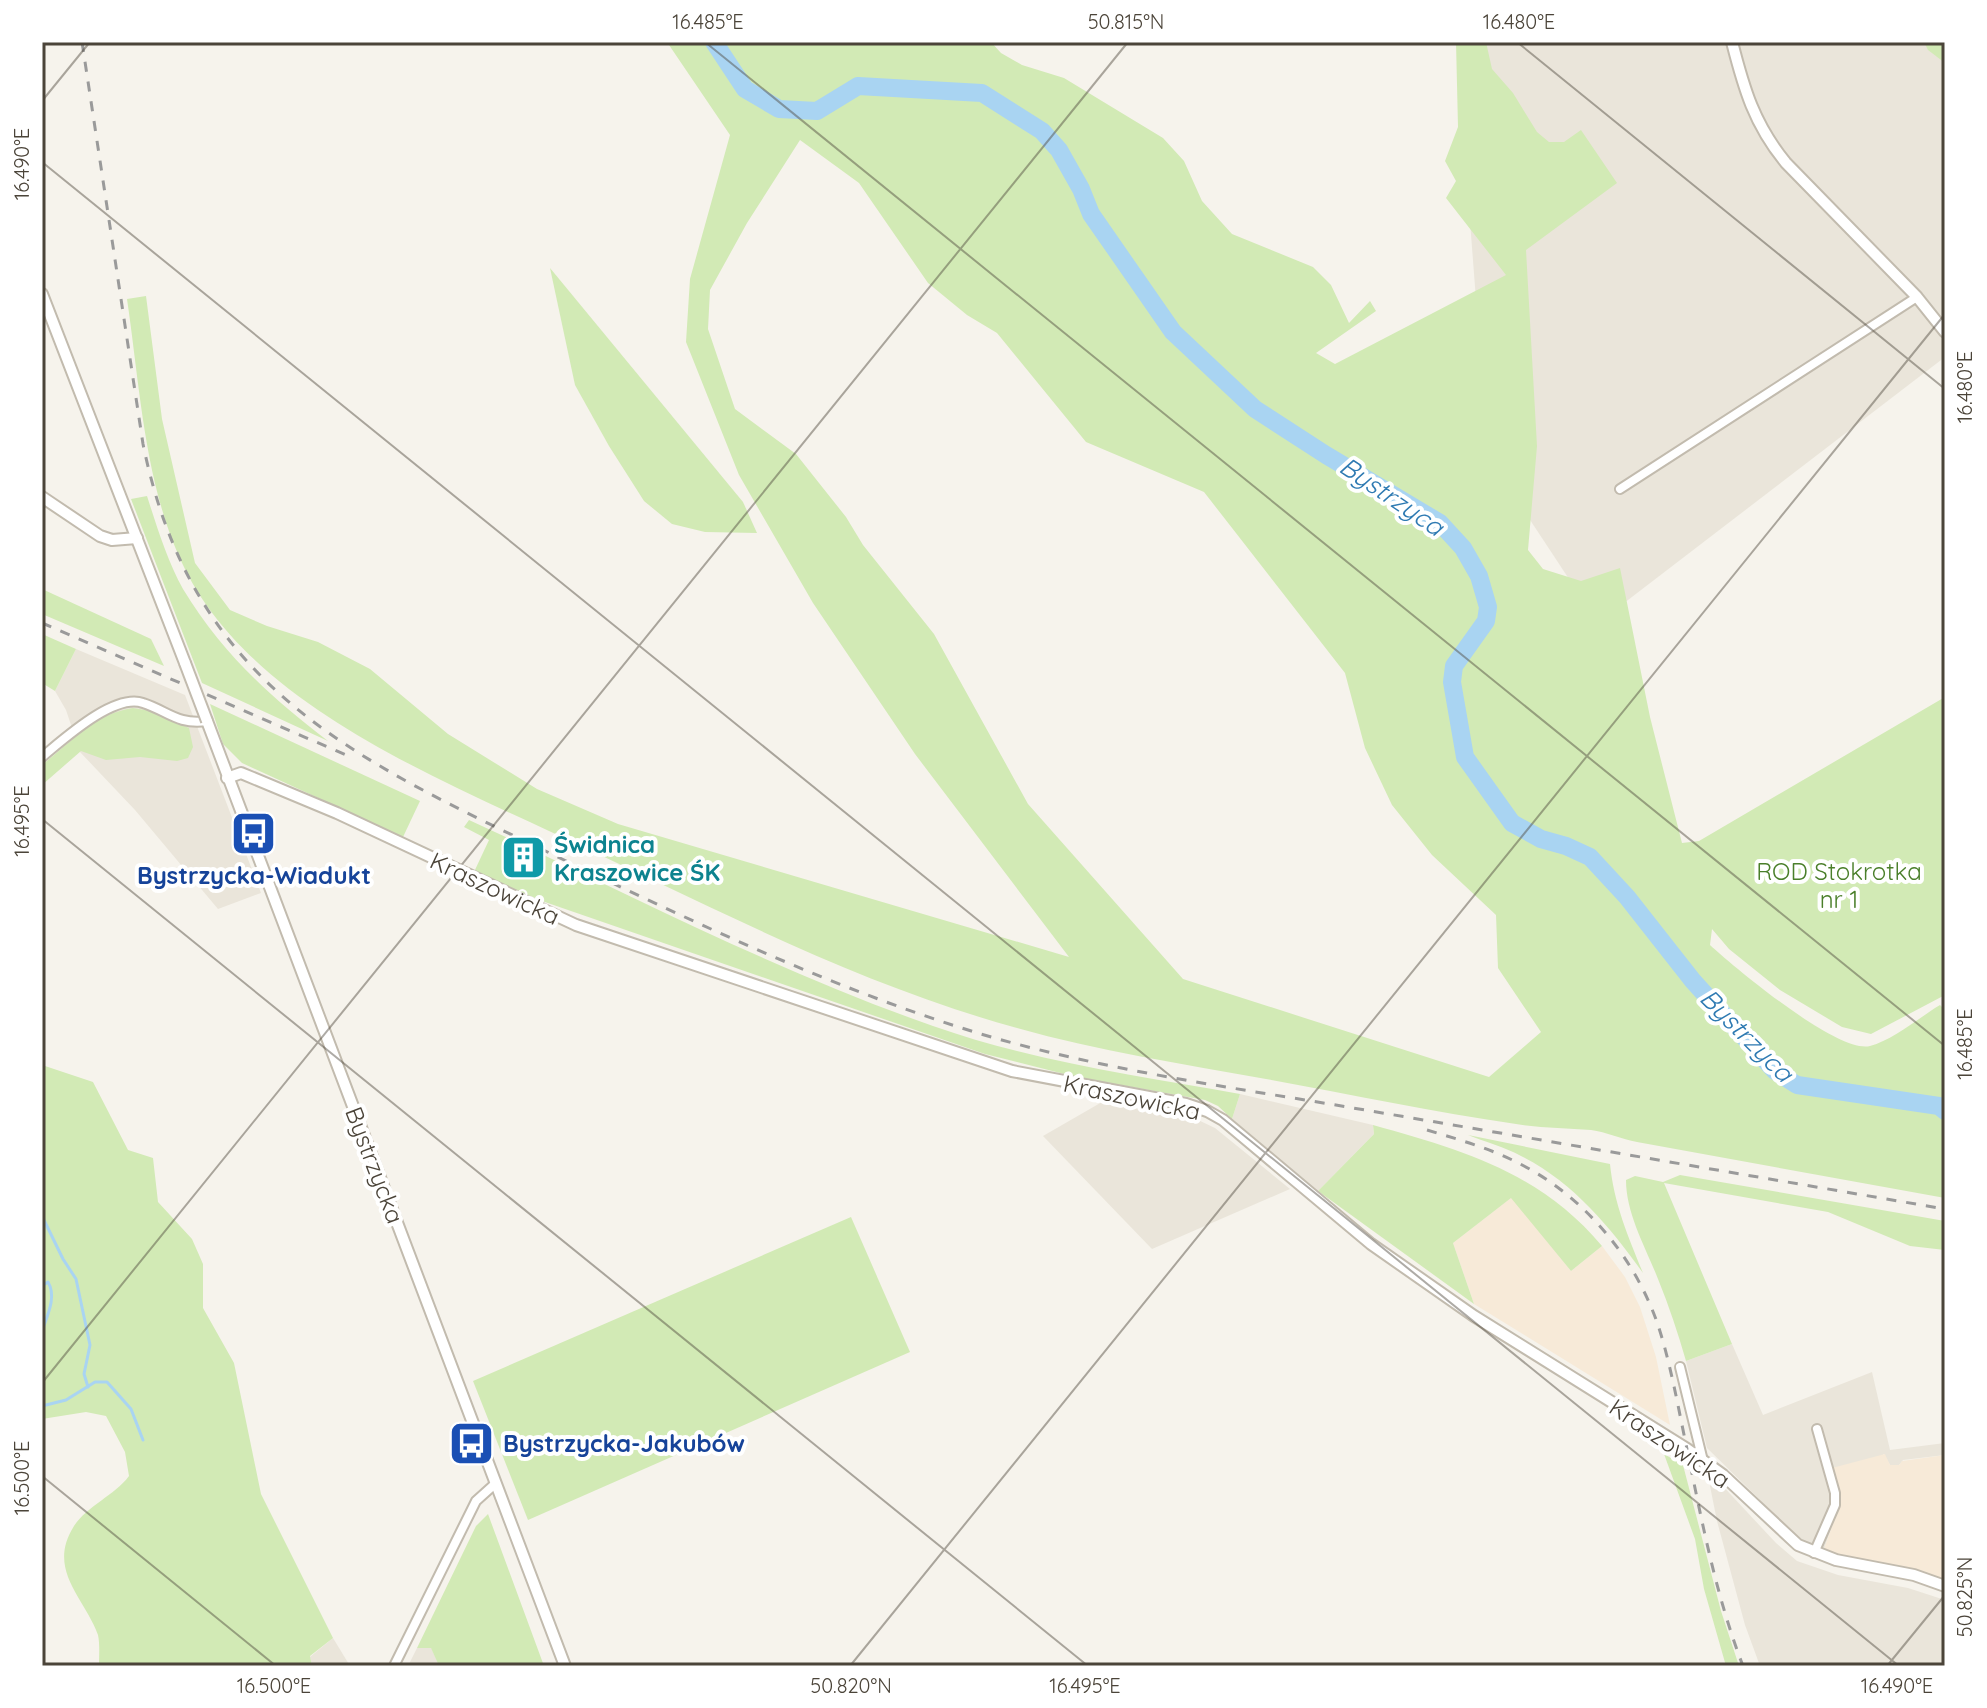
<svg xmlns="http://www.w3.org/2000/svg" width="1987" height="1708" viewBox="0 0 1987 1708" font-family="Quicksand,sans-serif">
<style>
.residential{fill:#eae5da}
.commercial{fill:#f7ead8}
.green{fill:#d2eab5;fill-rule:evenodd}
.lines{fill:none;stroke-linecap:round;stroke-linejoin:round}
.stream{stroke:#a9d4f2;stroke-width:3}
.river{stroke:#a9d4f2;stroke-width:18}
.minor-casing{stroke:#c2bbae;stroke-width:12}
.tertiary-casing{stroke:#c2bbae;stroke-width:14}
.minor{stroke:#fff;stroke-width:8}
.tertiary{stroke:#fff;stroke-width:10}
.rail{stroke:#9a9a9a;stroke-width:3;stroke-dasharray:10 10;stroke-linecap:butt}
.tertiary-bridge-casing{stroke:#c2bbae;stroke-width:14;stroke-linecap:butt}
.tertiary-bridge{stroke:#fff;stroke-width:10}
.ticks{fill:none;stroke:#4b4439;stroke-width:2;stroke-opacity:0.45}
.labels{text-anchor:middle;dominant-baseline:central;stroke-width:8;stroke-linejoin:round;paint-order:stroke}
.culture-label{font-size:24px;font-weight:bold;fill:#0d838f;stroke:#fff;text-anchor:start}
.park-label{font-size:24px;fill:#4a7f2a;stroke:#fff}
.transit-label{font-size:24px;font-weight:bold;fill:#164399;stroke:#fff}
.street-label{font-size:24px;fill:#4b4439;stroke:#fff}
.water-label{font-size:26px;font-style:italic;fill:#2e7ab2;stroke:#fff}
.neatline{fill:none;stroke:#4b4439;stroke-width:3}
.ticks-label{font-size:20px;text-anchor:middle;fill:#4b4439}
</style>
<rect width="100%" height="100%" fill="#f6f3ec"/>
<!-- residential -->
<g class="residential">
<polygon points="1463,42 1945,42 1945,357 1598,623 1488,456 1465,156"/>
<polygon points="76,649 185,695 261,893 218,909 135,810 80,752 66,710 55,691"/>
<polygon points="1240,1094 1373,1125 1374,1134 1318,1191 1232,1119"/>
<polygon points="1102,1102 1196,1119 1215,1128 1290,1189 1152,1249 1043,1136"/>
<polygon points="1732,1344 1763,1415 1872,1372 1890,1450 1945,1443 1945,1455 1903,1460 1899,1465 1890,1465 1884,1454 1838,1490 1840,1504 1823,1552 1811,1546 1797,1536 1707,1448 1686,1361"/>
<polygon points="1715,1481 1719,1482 1776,1543 1797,1561 1838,1575 1908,1588 1945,1600 1945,1666 1760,1666 1745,1625 1717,1521 1710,1486"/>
<polygon points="333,1638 350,1666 312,1666 310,1657"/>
<polygon points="431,1647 439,1666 408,1666 417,1648"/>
</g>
<!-- commercial -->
<g class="commercial">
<polygon points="1512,1197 1571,1271 1602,1246 1625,1277 1640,1307 1656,1357 1670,1425 1474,1304 1453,1243"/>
<polygon points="1885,1454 1890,1465 1899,1465 1902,1461 1945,1455 1945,1582 1823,1552 1840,1504 1832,1468"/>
</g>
<!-- green -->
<g class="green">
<path d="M667,42H991L1001,53L1022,65L1064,78L1163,138L1184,161L1202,201L1232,234L1313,267L1331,285L1349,323L1370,301L1376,311L1316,353L1335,364L1506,275L1446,198L1456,181L1445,161L1458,127L1456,42H1486L1492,69L1513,93L1537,132L1549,142H1564L1581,130L1617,183L1526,250L1537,446L1528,550L1543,569L1581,581L1620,568L1650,717L1682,843L1699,841L1945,697V995L1871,1034L1842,1027L1780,990L1729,949L1712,929L1710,945C1735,968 1838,1054 1870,1046C1893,1040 1920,1017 1940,1005L1945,1010V1198L1637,1142C1622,1139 1606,1132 1591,1130C1566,1128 1541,1128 1516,1124C1433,1112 1349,1094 1266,1079C1183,1064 1098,1051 1017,1028C853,983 703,902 549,831C433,777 283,713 207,606C146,521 142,400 127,299L146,296L162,419L195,563L230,610L267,626L318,642L370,669L448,734L537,789L618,824L1069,957L915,754L813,603L739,475L686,342L690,279L730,135ZM800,140L859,183L928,283L967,315L997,333L1086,442L1204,492L1345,673L1365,748L1392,805L1432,855L1496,915L1498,968L1541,1032L1489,1077L1183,979L1028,804L934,634L863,545L846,517L796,454L735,409L708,329L710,290L747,223Z"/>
<polygon points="1924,42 1945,42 1945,63 1928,50"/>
<polygon points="550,268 743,502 757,533 705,532 672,524 644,501 609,446 575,385"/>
<path d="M147,496C157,527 167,560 183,589C222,653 269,696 328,741L202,683L131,499Z"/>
<polygon points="42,589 151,639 164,666 42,614"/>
<polygon points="42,634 76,649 55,691 42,683"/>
<polygon points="210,704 420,801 403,837 242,763 223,744"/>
<path d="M133,708L151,711L189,728L193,747L188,758L177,761L140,757L106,760L81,751L42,785V765C71,742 96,713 133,708Z"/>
<path d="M469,820C623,891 773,970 933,1026C1032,1061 1138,1076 1240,1094L1232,1119L1218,1106L1205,1100L1076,1077L985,1054L542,901L474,872L489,840L464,827Z"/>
<path d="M42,1065L93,1082L128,1150L153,1158L158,1202L192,1239L203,1264V1308L234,1363L261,1494L333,1638L310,1656L312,1666H99C99,1657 100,1644 98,1635C85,1598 46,1570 74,1526C88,1505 114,1496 129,1476L125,1452L106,1416L86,1412L42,1419Z"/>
<path d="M1373,1125C1462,1150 1540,1172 1602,1246L1571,1271L1511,1198L1453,1243L1474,1304L1318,1191L1374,1134Z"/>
<path d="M1468,1135L1610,1164C1614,1204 1628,1236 1643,1273C1610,1227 1573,1182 1521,1156C1505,1147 1485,1142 1468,1135Z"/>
<path d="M1680,1175L1945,1221V1250L1910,1246L1828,1212L1664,1183L1732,1344L1686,1361C1678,1333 1669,1306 1658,1279C1646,1248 1626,1214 1626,1180L1635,1176L1663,1182Z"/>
<polygon points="851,1217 910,1352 528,1520 473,1381"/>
<polygon points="1664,1454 1683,1465 1721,1611 1739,1666 1726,1666 1704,1589 1695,1539"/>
<polygon points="488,1514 544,1666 439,1666 431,1648 417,1648 476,1526"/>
</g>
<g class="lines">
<!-- stream -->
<g class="stream">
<polyline points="42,1216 63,1259 76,1279 90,1345 84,1374 88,1387"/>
<path d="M42,1286L48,1282C57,1297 47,1316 42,1331"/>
<polyline points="42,1406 66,1400 95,1382 107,1382 131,1409 143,1440"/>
</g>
<!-- river -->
<polyline class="river" points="714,42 745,89 779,109 817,111 858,86 982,93 1042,131 1059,150 1081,189 1091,214 1173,332 1255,409 1326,455 1440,523 1463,548 1479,576 1488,607 1486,621 1454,666 1452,682 1465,757 1512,823 1541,839 1566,846 1590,857 1627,897 1693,981 1775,1071 1797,1085 1939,1106 1945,1111"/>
<defs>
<g id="minor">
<polyline points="1620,489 1917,297"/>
<path d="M42,757C64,739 114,693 143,703C168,711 177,725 207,721"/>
<polyline points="1680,1367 1703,1461"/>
<polyline points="1814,1553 1835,1505 1835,1493 1817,1429"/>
<polyline points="394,1666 476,1501 496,1483"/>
</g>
<g id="tertiary">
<path d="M1732,42C1744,89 1754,124 1786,163L1917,297L1945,332"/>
<polyline points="42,294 185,663"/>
<polyline points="42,497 100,536 112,540 137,538"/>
<polyline points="207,721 565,1666"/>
<polyline points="227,778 241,773 337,813 576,925 1012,1071 1186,1104 1207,1111 1223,1120 1371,1244 1474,1316 1687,1449 1723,1475 1798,1545 1836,1560 1914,1575 1945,1586"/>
</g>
</defs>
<!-- minor casing -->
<use href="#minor" class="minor-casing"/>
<!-- tertiary casing -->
<use href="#tertiary" class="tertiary-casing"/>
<!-- minor -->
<use href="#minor" class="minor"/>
<!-- tertiary -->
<use href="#tertiary" class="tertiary"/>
<!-- rail -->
<g class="rail">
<path d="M82,42L143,444C193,690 357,760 562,859C698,924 836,990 981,1034C1106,1071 1237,1088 1365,1110C1559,1143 1752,1176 1945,1209"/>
<polyline points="42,623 346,755"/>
<path d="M1427,1130C1460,1140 1493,1149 1524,1166C1586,1199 1635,1258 1658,1325C1671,1365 1678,1407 1687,1449C1702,1522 1716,1596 1743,1666"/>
</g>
<defs>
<polyline id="tertiary-bridge" points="185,663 207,721"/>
</defs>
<!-- tertiary-bridge casing -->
<use href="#tertiary-bridge" class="tertiary-bridge-casing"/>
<!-- tertiary-bridge -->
<use href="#tertiary-bridge" class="tertiary-bridge"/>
</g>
<!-- ticks -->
<path class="ticks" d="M705,42L1945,1046M1517,42L1945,389M42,101L90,42M42,162L1899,1666M42,819L1088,1666M42,1383L1128,42M42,1476L276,1666M850,1666L1945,314M1887,1666L1945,1595"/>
<!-- icons -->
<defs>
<symbol id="bus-square" viewBox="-11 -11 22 22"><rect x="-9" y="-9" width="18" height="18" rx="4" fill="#1a4fb4" stroke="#fff"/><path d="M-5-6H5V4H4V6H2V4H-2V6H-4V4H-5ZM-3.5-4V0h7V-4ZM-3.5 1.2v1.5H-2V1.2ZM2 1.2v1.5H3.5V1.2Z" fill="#fff"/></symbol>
<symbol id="building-square" viewBox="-11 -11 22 22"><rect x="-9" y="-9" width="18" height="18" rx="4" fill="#0f9aa8" stroke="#fff"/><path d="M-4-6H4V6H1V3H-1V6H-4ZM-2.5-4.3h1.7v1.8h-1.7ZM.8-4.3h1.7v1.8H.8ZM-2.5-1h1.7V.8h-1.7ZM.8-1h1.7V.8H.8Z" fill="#fff"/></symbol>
</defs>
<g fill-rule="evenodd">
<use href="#bus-square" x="228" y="808" width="51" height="51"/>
<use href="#building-square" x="498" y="832" width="51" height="51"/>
<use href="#bus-square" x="446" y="1418" width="51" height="51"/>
</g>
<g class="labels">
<!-- culture labels -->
<g class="culture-label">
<text x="554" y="844">Świdnica<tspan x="554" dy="28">Kraszowice ŚK</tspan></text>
</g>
<!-- park labels -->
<g class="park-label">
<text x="1839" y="871">ROD Stokrotka<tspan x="1839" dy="28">nr 1</tspan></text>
</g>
<!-- transit labels -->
<g class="transit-label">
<text x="254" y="875">Bystrzycka-Wiadukt</text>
<text x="503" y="1443" text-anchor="start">Bystrzycka-Jakubów</text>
</g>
<!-- street labels -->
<g class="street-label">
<text transform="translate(495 888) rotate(25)">Kraszowicka</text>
<text transform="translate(1132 1097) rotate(12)">Kraszowicka</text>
<text transform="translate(375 1165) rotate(69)">Bystrzycka</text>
<text transform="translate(1670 1443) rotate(34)">Kraszowicka</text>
</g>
<!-- water labels -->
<g class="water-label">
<text transform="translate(1392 496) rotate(34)">Bystrzyca</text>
<text transform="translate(1747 1035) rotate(45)">Bystrzyca</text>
</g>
</g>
<!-- border -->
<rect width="1987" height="1708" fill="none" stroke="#ffffff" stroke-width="88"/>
<rect x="44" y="44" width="1899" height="1620" class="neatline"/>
<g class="ticks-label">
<text x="708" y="29">16.485°E</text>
<text x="1126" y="29">50.815°N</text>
<text x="1519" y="29">16.480°E</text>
<text transform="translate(22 164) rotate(-90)" y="7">16.490°E</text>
<text transform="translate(1965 387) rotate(-90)" y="7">16.480°E</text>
<text transform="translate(22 821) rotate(-90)" y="7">16.495°E</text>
<text transform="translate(1965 1044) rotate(-90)" y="7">16.485°E</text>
<text transform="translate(22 1478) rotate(-90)" y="7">16.500°E</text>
<text transform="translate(1965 1597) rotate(-90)" y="7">50.825°N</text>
<text x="274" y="1693">16.500°E</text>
<text x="851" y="1693">50.820°N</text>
<text x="1085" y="1693">16.495°E</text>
<text x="1897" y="1693">16.490°E</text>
</g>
</svg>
